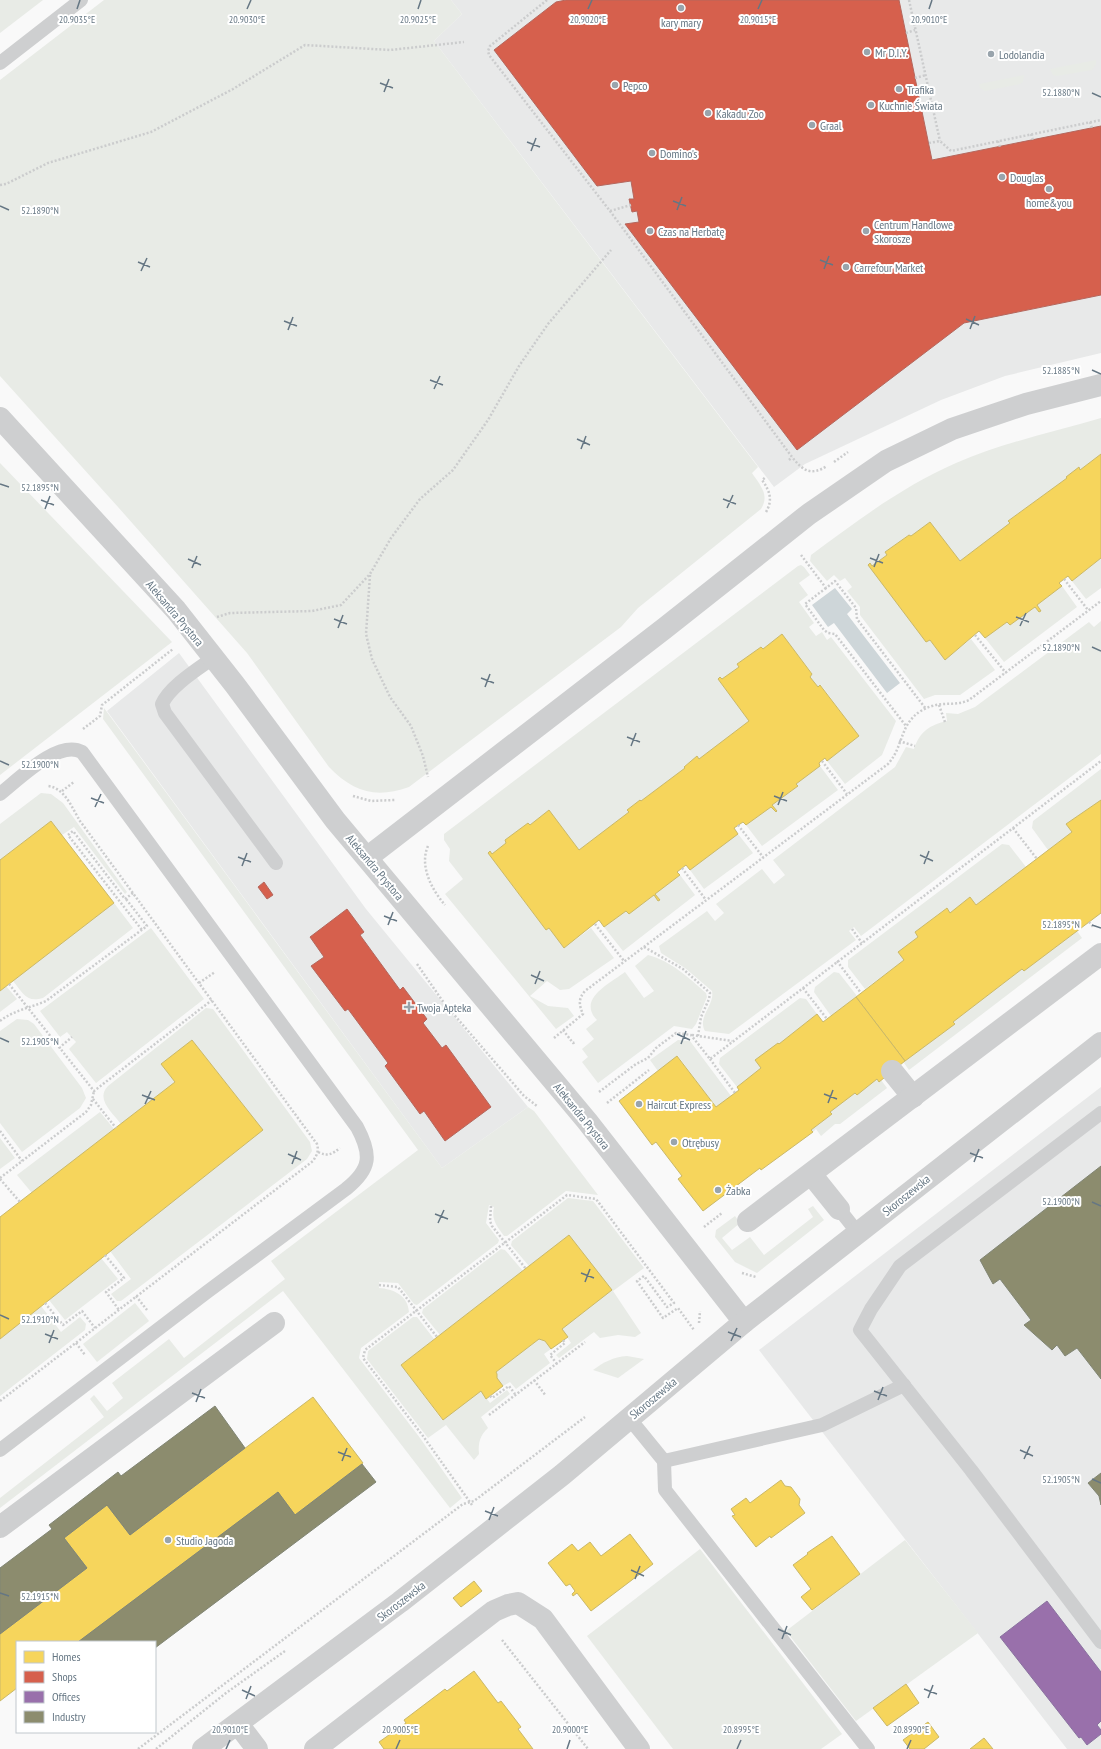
<svg xmlns="http://www.w3.org/2000/svg" width="1101" height="1749" viewBox="0 0 1101 1749" font-family="'PT Sans Narrow',sans-serif">
<style>
.built{fill:#e8e9e9}
.green{fill:#e8ebe6}
.water{fill:#ced6d9}
.homes{fill:#f6d55c;stroke:#cab868}
.shops{fill:#d6604d;stroke:#b4675d}
.offices{fill:#9970ab;stroke:#89729f}
.industry{fill:#8c8c6e;stroke:#808574}
.lines{fill:none;stroke-linecap:round;stroke-linejoin:round}
.path{stroke:#cbcccd;stroke-width:2.5;stroke-dasharray:2 2;stroke-linecap:butt}
.lane{stroke:#cecfd0;stroke-width:14}
.street{stroke:#cecfd0;stroke-width:22}
.ticks{fill:none;stroke:#657683;stroke-width:1.5}
.poi-dot{fill:#99a4ac;stroke:#fff;stroke-width:1.5}
.labels{text-anchor:middle;dominant-baseline:central;stroke-width:4;stroke-linejoin:round;paint-order:stroke}
.poi-label{font-size:12px;fill:#657683;stroke:#fff;text-anchor:start}
.street-label{font-size:12px;fill:#657683;stroke:#fff}
.ticks-label{font-size:10px;text-anchor:middle;fill:#657683;stroke:#fff;stroke-width:4;stroke-linejoin:round;paint-order:stroke}
</style>
<rect width="100%" height="100%" fill="#f9f9f9"/>
<!-- built -->
<g class="built">
<polygon points="451,0 1101,0 1101,353 1005,376 941,400 805,464 774,487 434,41 462,14"/>
<polygon points="179,653 366,909 528,1107 442,1168 107,711"/>
<polygon points="1101,1087 1101,1749 1067,1749 759,1350"/>
</g>
<!-- green -->
<g class="green">
<polygon points="0,0 43,0 0,33"/>
<path d="M104,0H451L462,14L434,41L758,467L752,473C760,485 770,495 761,509L638,608L621,627L409,787C376,799 353,792 329,767L247,653L118,507L0,376V80Z"/>
<polygon points="1096,60 1096,64 1092,70 1057,76 1053,75 1050,69"/>
<polygon points="1024,75 1023,82 1020,84 985,91 980,88 979,84"/>
<path d="M1101,418V454L1080,470L1078,468L1066,477L1067,478L1009,520L1010,523L960,561L930,522L911,536L908,535L885,552L887,555L872,566L870,564L869,565L945,659L971,639L995,670L960,695H935L924,699L860,615V607L847,591L852,587L845,578L840,581L834,575L827,581L810,561L811,555C857,521 903,486 956,463C1002,443 1053,432 1101,418Z"/>
<polygon points="0,463 172,642 0,775"/>
<polygon points="1101,558 1101,588 1086,599 1072,581"/>
<polygon points="801,565 804,567 810,575 799,583 808,595 799,602 814,623 809,627 816,636 822,632 827,640 831,637 896,721 882,755 845,784 827,761 859,736 821,685 818,687 810,677 812,673 782,634 763,649 761,647 737,664 739,667 722,679 720,678 718,679 749,721 699,759 697,757 684,766 685,768 641,801 640,800 627,810 629,812 579,850 549,810 530,825 528,823 505,840 506,843 492,854 490,851 488,853 546,930 549,928 564,948 591,928 614,958 569,989 560,990 547,981 530,996 548,1006 568,1008 574,1016 556,1029 445,894 463,879 449,861 450,849 444,840 444,834 798,566"/>
<polygon points="1062,586 1077,607 1004,662 985,638 1007,622 1010,625 1035,607 1039,612 1041,612 1037,605"/>
<path d="M1101,621V754L861,936L854,927L849,931L856,940L729,1034L705,1031C697,1017 715,1005 712,991L685,968L661,953L659,946L707,911L715,921L724,913L716,904L762,869L774,884L785,875L773,860L895,767L906,747L914,749C920,731 930,725 947,721L946,713L958,714L975,707L1089,622L1094,627Z"/>
<path d="M104,708L442,1168L528,1107L534,1111L598,1195L566,1191L507,1236H504C497,1226 491,1220 494,1207L489,1205L486,1223L499,1240L498,1243L417,1305L414,1304L398,1283L379,1282V1288C393,1289 408,1295 409,1312L361,1348L359,1358L420,1438L462,1498L450,1508L283,1291L0,1508V1498L104,1417L90,1399L94,1395L107,1411L123,1398L112,1383L169,1339L184,1358L285,1279L271,1261L418,1150L103,719Z"/>
<polygon points="820,766 838,790 762,846 746,825 771,807 776,812 777,811 772,805 797,787 796,784"/>
<polygon points="1101,769 1101,800 1066,824 1072,832 1048,850 1032,828 1033,821"/>
<polygon points="41,793 51,794 63,803 127,892 125,894 74,827 62,835 51,821 0,860 0,824"/>
<polygon points="738,834 753,853 704,889 690,870"/>
<polygon points="1002,844 1009,845 1026,867 976,905 970,897 950,913 946,908 915,932 918,937 898,952 904,960 865,989 848,967 848,960"/>
<polygon points="680,875 695,895 623,951 604,927 626,911 629,914 654,895 658,901 660,900 655,894"/>
<path d="M114,903L133,928L43,998C26,1003 23,993 13,981Z"/>
<polygon points="151,928 204,999 96,1083 69,1049 76,1042 67,1032 60,1037 40,1011"/>
<polygon points="1077,931 1082,938 909,1070 904,1063 905,1061 955,1024 953,1022 1022,969 1024,971"/>
<path d="M648,955C671,961 689,978 706,993L707,997L696,1024L692,1029L674,1026L598,1083L582,1062L588,1057L582,1049L594,1039L586,1029L597,1020C577,999 609,984 625,972L644,998L654,991L635,966Z"/>
<polygon points="834,972 839,973 857,996 831,1016 814,992 815,987"/>
<polygon points="6,986 17,999 0,1012 0,991"/>
<polygon points="800,998 806,999 817,1014 779,1044 778,1043 761,1068 737,1087 719,1064 720,1058"/>
<path d="M206,1008L213,1009L310,1142L312,1151L307,1159L121,1301H117L111,1294L131,1279L110,1251L263,1130L192,1040L161,1064L175,1082L121,1124C113,1113 95,1099 108,1086Z"/>
<polygon points="17,1019 28,1020 34,1024 82,1088 86,1098 80,1108 22,1152 0,1123 0,1031"/>
<polygon points="678,1040 690,1041 731,1096 716,1107 678,1056 658,1071 650,1060"/>
<polygon points="877,1079 881,1080 887,1088 840,1124 835,1124 821,1136 816,1129 813,1132 811,1130 832,1114 830,1112 855,1093 857,1095"/>
<polygon points="100,1112 114,1129 32,1193 17,1175"/>
<polygon points="0,1138 15,1158 0,1169"/>
<polygon points="568,1198 593,1201 644,1268 613,1291 641,1333 635,1337 618,1335 600,1338 594,1332 559,1358 556,1355 571,1343 562,1329 612,1290 569,1235 529,1266 511,1245 512,1241"/>
<polygon points="813,1206 824,1220 757,1273 735,1262 715,1237 716,1230 735,1216 740,1223 722,1238 732,1250 750,1237 764,1255 813,1217 808,1209"/>
<polygon points="501,1249 505,1250 523,1271 440,1335 422,1313 423,1309"/>
<polygon points="101,1258 118,1279 65,1320 49,1300"/>
<polygon points="135,1303 149,1321 97,1362 83,1344"/>
<polygon points="41,1306 61,1332 80,1317 86,1324 85,1330 0,1396 0,1339"/>
<path d="M413,1317H417L434,1339L401,1365L442,1420L481,1391L490,1403L507,1390L510,1394L481,1417L488,1428C480,1435 478,1443 479,1454L474,1460L446,1425L428,1438L367,1359L368,1351Z"/>
<polygon points="539,1339 545,1341 551,1349 544,1354 550,1363 516,1389 510,1382 503,1386 497,1378 496,1372"/>
<path d="M627,1356L644,1359L618,1378L593,1370C604,1362 613,1357 627,1356Z"/>
<polygon points="905,1540 978,1633 856,1721 786,1631"/>
<polygon points="700,1549 842,1734 821,1749 673,1749 587,1636"/>
</g>
<!-- water -->
<polygon class="water" points="835,588 852,609 847,614 900,683 887,693 834,623 828,627 812,605"/>
<!-- homes -->
<g class="homes">
<polygon points="1101,454 1101,558 1072,581 1068,576 1059,583 1062,586 1037,605 1041,611 1039,612 1035,607 1010,625 1007,622 985,638 979,631 945,660 930,640 926,642 868,565 870,563 872,566 887,555 885,552 909,535 911,536 930,522 960,561 1010,523 1008,521 1067,478 1066,477 1079,467 1080,470"/>
<polygon points="782,634 812,674 810,677 818,687 820,685 859,736 827,761 825,758 819,763 820,766 796,784 798,786 772,805 777,811 776,812 771,807 746,825 743,822 734,828 738,834 690,870 686,865 677,872 680,875 655,894 660,900 658,901 654,895 629,914 626,911 604,927 599,920 564,948 549,928 546,930 488,853 490,851 492,854 506,843 505,840 528,823 530,825 549,810 579,850 629,812 627,810 640,800 641,801 685,768 684,767 697,756 699,759 749,721 718,679 720,677 722,679 739,667 737,664 761,647 763,649"/>
<polygon points="1101,800 1101,913 1024,971 1022,969 953,1022 955,1024 905,1061 856,997 904,960 898,952 918,937 915,932 947,908 950,913 970,897 976,905 1072,832 1066,824"/>
<polygon points="51,821 114,903 0,991 0,860"/>
<polygon points="856,997 905,1061 879,1082 877,1079 857,1095 855,1093 830,1112 832,1114 811,1130 813,1132 761,1170 760,1168 703,1211 678,1179 682,1176 656,1142 652,1145 619,1101 677,1056 716,1107 739,1090 737,1087 761,1068 755,1060 778,1043 779,1044 817,1014 823,1022"/>
<polygon points="192,1040 263,1130 0,1339 0,1217 175,1082 161,1064"/>
<polygon points="569,1235 612,1290 562,1329 568,1337 551,1349 545,1341 539,1339 496,1372 497,1374 497,1378 503,1386 490,1396 486,1399 481,1391 443,1420 401,1365"/>
<polygon points="313,1397 363,1463 295,1515 278,1492 78,1642 17,1642 17,1688 0,1701 0,1634 87,1568 64,1538 107,1505 130,1535"/>
<polygon points="781,1480 785,1486 791,1487 800,1499 799,1505 805,1513 771,1538 770,1536 756,1547 732,1516 735,1515 731,1509 746,1498 750,1503"/>
<polygon points="630,1534 653,1564 591,1611 577,1593 573,1596 572,1594 575,1591 570,1584 566,1586 548,1563 572,1544 578,1551 590,1542 601,1556"/>
<polygon points="832,1536 860,1574 812,1610 801,1597 811,1589 793,1565 808,1554 807,1553"/>
<polygon points="474,1581 482,1591 461,1607 453,1598"/>
<polygon points="474,1671 498,1703 501,1701 521,1727 518,1729 533,1749 384,1749 379,1742 406,1723 404,1720 445,1689 447,1691"/>
<polygon points="906,1684 919,1703 887,1726 873,1708"/>
<polygon points="928,1722 939,1737 924,1749 910,1749 903,1740"/>
<polygon points="984,1738 993,1749 970,1749"/>
</g>
<!-- shops -->
<g class="shops">
<polygon points="566,0 899,0 932,160 1101,126 1101,295 964,323 797,450 625,224 639,222 637,211 632,212 629,199 634,199 631,181 597,186 494,50 556,2"/>
<polygon points="264,882 273,895 267,899 258,887"/>
<polygon points="347,909 364,932 360,935 400,990 403,987 427,1019 423,1023 442,1048 446,1045 491,1107 445,1141 424,1111 420,1114 385,1066 388,1063 348,1009 345,1011 311,966 324,957 310,937"/>
</g>
<!-- offices -->
<polygon class="offices" points="1047,1601 1101,1672 1101,1721 1097,1725 1101,1730 1101,1734 1087,1745 1081,1737 1079,1738 1000,1637"/>
<!-- industry -->
<g class="industry">
<polygon points="1101,1166 1101,1379 1077,1348 1065,1356 1057,1345 1052,1350 1024,1325 1031,1320 1000,1279 993,1284 980,1260"/>
<polygon points="215,1406 245,1448 130,1535 107,1505 64,1538 87,1568 0,1634 0,1568 52,1529 49,1525 118,1472 121,1476"/>
<polygon points="362,1464 376,1482 155,1648 155,1642 78,1642 278,1492 295,1515"/>
<polygon points="1101,1473 1101,1505 1099,1496 1088,1483"/>
</g>
<g class="lines">
<!-- path -->
<g class="path">
<path d="M547,0L490,46L488,51L489,55L610,211L792,457C803,471 811,476 827,466"/>
<polyline points="909,0 940,141"/>
<polyline points="906,33 915,30"/>
<polyline points="915,78 926,75"/>
<polyline points="1090,122 1092,128"/>
<polyline points="1031,134 1033,140"/>
<polyline points="998,141 1000,147"/>
<polyline points="929,143 940,141 951,151 1101,120"/>
<polyline points="0,185 6,184 48,163 151,132 233,89 305,45 390,50 464,42"/>
<polyline points="610,211 631,205"/>
<polyline points="789,460 792,457"/>
<polyline points="834,462 848,452"/>
<path d="M766,512C773,500 770,491 762,480L766,477"/>
<polyline points="801,555 826,588 835,581 856,608 857,619 926,709"/>
<polyline points="370,575 366,634 372,659 390,697 411,726 423,756 428,777"/>
<polyline points="1064,579 1088,610"/>
<polyline points="826,588 805,604 824,630 828,633 835,634 906,726"/>
<polyline points="217,617 230,613 312,611 341,605 370,574 391,538 420,499 453,470 488,420 519,366 548,324 611,250"/>
<polyline points="975,635 1006,673"/>
<polyline points="939,705 945,722"/>
<polyline points="83,729 100,716 102,705 173,649"/>
<polyline points="899,741 915,746"/>
<polyline points="822,761 847,794"/>
<polyline points="62,791 74,782"/>
<polyline points="353,796 371,801 395,800"/>
<polyline points="738,825 763,857"/>
<polyline points="1013,828 1037,859"/>
<path d="M428,846C419,866 432,890 445,905"/>
<polyline points="682,868 706,900"/>
<polyline points="133,893 125,899 73,831 68,835 142,930"/>
<polyline points="1089,922 1094,928"/>
<polyline points="595,924 624,961"/>
<polyline points="852,929 862,943"/>
<polyline points="644,947 683,969 710,993 709,999 701,1017 698,1036"/>
<polyline points="837,961 861,993"/>
<polyline points="417,964 444,1003 524,1096 537,1106"/>
<polyline points="199,983 215,972"/>
<polyline points="9,984 94,1091 212,1000"/>
<polyline points="803,988 827,1019"/>
<path d="M0,1021C14,1010 30,1008 46,1001L147,926L126,899"/>
<polyline points="563,1030 573,1043 576,1042"/>
<polyline points="692,1035 732,1041"/>
<path d="M554,1038L583,1014C579,1005 578,999 585,991L888,764C906,744 898,717 932,706C944,702 957,706 969,700L1101,601"/>
<polyline points="59,1048 72,1037"/>
<polyline points="710,1059 735,1093"/>
<polyline points="599,1092 636,1064 648,1058 656,1048 676,1033 691,1035 710,1059 1101,761"/>
<polyline points="93,1099 116,1128"/>
<polyline points="607,1103 649,1070"/>
<polyline points="0,1131 22,1161"/>
<path d="M318,1152C328,1157 332,1154 340,1148"/>
<polyline points="0,1178 86,1112 91,1105 94,1091"/>
<polyline points="0,1179 20,1202"/>
<polyline points="491,1206 490,1221 492,1226 526,1269"/>
<polyline points="704,1227 722,1213"/>
<polyline points="105,1255 124,1278 106,1292 119,1310"/>
<polyline points="742,1273 756,1277"/>
<polyline points="379,1285 398,1287 437,1337"/>
<polyline points="136,1296 147,1310"/>
<polyline points="45,1303 63,1325 82,1311 95,1328"/>
<polyline points="699,1323 700,1311"/>
<polyline points="76,1343 85,1355"/>
<polyline points="557,1364 550,1355 565,1343 563,1340"/>
<polyline points="534,1380 546,1396"/>
<polyline points="490,1396 492,1398 509,1386 515,1394"/>
<path d="M0,1401L313,1161C317,1155 319,1151 317,1144L80,821C72,808 65,788 48,786"/>
<polyline points="489,1415 585,1342"/>
<polyline points="472,1505 423,1436 363,1358 365,1350 567,1195 596,1199 674,1303 667,1307 644,1276 637,1281 663,1318 678,1308 694,1330"/>
<polyline points="502,1640 588,1749"/>
<polyline points="138,1749 463,1504 474,1501 585,1417"/>
<polyline points="156,1749 226,1693 285,1651"/>
</g>
<!-- lane -->
<g class="lane">
<polyline points="0,63 81,0"/>
<path d="M213,658C198,669 170,686 162,704L165,713L276,863"/>
<path d="M0,794C18,780 58,739 82,752L357,1127C372,1155 371,1169 346,1189L207,1292L0,1450"/>
<polyline points="1101,1113 900,1266 871,1309 860,1330 971,1470 1101,1642"/>
<polyline points="839,1209 858,1233"/>
<polyline points="629,1418 664,1461 822,1425 904,1385"/>
<polyline points="664,1461 665,1490 868,1749"/>
</g>
<!-- street -->
<g class="street">
<polyline points="0,418 176,610 235,685 335,820 587,1121 744,1322"/>
<polyline points="368,857 665,628 809,514 886,461 952,429 1026,404 1101,385"/>
<polyline points="892,1071 913,1097"/>
<polyline points="811,1174 839,1209"/>
<polyline points="748,1221 1101,954"/>
<polyline points="0,1527 274,1323"/>
<polyline points="238,1724 257,1749"/>
<polyline points="203,1749 400,1602 562,1475 744,1322 1101,1043"/>
<polyline points="315,1749 494,1611 508,1605 518,1603 543,1619 639,1749"/>
</g>
</g>
<!-- ticks -->
<path class="ticks" d="M77,9L80,0M247,9L251,0M418,9L421,0M588,9L592,0M758,9L762,0M929,9L932,0M380,83L393,88M384,92L389,79M1092,93L1101,97M527,142L540,147M531,151L536,138M673,201L686,206M0,206L9,210M677,210L682,197M820,260L833,265M138,262L150,267M824,269L829,256M141,271L147,258M966,319L979,325M284,321L297,326M970,329L975,316M288,330L293,317M1092,370L1101,374M430,380L443,385M434,389L440,376M577,439L590,445M581,449L586,436M0,484L9,487M723,499L736,504M41,500L54,505M727,508L733,495M45,509L50,496M870,558L883,563M188,559L201,565M874,567L879,554M192,568L197,556M1016,617L1029,622M334,619L347,624M1020,626L1026,613M338,628L343,615M1092,647L1101,651M481,678L494,683M485,687L490,674M627,737L640,742M631,746L636,733M0,761L9,765M774,796L787,801M91,798L104,803M778,805L783,792M95,807L101,794M920,855L933,861M238,857L251,862M924,864L929,851M242,866L247,853M384,916L397,921M388,925L393,912M1092,925L1101,928M531,975L544,981M535,984L540,971M677,1034L690,1040M0,1038L9,1042M681,1044L686,1031M824,1094L837,1099M142,1095L155,1100M828,1103L833,1090M145,1104L151,1091M970,1153L983,1158M288,1154L301,1160M974,1162L979,1149M292,1164L297,1151M1092,1202L1101,1206M435,1214L448,1219M438,1223L444,1210M581,1273L594,1278M585,1282L590,1269M0,1315L9,1319M728,1332L741,1337M45,1334L58,1339M731,1341L737,1328M49,1343L54,1330M874,1391L887,1396M192,1393L205,1398M878,1400L883,1387M196,1402L201,1389M1020,1450L1033,1456M338,1452L351,1457M1024,1459L1030,1446M342,1461L347,1448M1092,1479L1101,1483M485,1511L498,1516M489,1520L494,1507M631,1570L644,1576M635,1579L640,1566M0,1593L9,1596M778,1629L791,1635M782,1639L787,1626M924,1689L937,1694M242,1690L255,1696M928,1698L933,1685M246,1699L251,1686M226,1749L230,1740M396,1749L400,1740M567,1749L570,1740M737,1749L741,1740M907,1749L911,1740"/>
<!-- markers -->
<g class="poi-dot">
<circle cx="681" cy="8" r="4"/>
<circle cx="867" cy="52" r="4"/>
<circle cx="991" cy="54" r="4"/>
<circle cx="615" cy="85" r="4"/>
<circle cx="899" cy="89" r="4"/>
<circle cx="871" cy="105" r="4"/>
<circle cx="708" cy="113" r="4"/>
<circle cx="812" cy="125" r="4"/>
<circle cx="652" cy="153" r="4"/>
<circle cx="1002" cy="177" r="4"/>
<circle cx="1049" cy="189" r="4"/>
<circle cx="650" cy="231" r="4"/>
<circle cx="866" cy="231" r="4"/>
<circle cx="846" cy="267" r="4"/>
<path d="M407 1001h4v4h4v4h-4v4h-4v-4h-4v-4h4z"/>
<circle cx="639" cy="1104" r="4"/>
<circle cx="674" cy="1142" r="4"/>
<circle cx="718" cy="1190" r="4"/>
<circle cx="168" cy="1540" r="4"/>
</g>
<g class="labels">
<!-- poi labels -->
<g class="poi-label">
<text x="681" y="22" text-anchor="middle">kary mary</text>
<text x="875" y="52">Mr D.I.Y.</text>
<text x="999" y="54">Lodolandia</text>
<text x="623" y="85">Pepco</text>
<text x="907" y="89">Trafika</text>
<text x="879" y="105">Kuchnie Świata</text>
<text x="716" y="113">Kakadu Zoo</text>
<text x="820" y="125">Graal</text>
<text x="660" y="153">Domino's</text>
<text x="1010" y="177">Douglas</text>
<text x="1049" y="202" text-anchor="middle">home&amp;you</text>
<text x="874" y="224">Centrum Handlowe<tspan x="874" dy="14">Skorosze</tspan></text>
<text x="658" y="231">Czas na Herbatę</text>
<text x="854" y="267">Carrefour Market</text>
<text x="417" y="1007">Twoja Apteka</text>
<text x="647" y="1104">Haircut Express</text>
<text x="682" y="1142">Otrębusy</text>
<text x="726" y="1190">Żabka</text>
<text x="176" y="1540">Studio Jagoda</text>
</g>
<!-- street labels -->
<g class="street-label">
<text transform="translate(175 613) rotate(50)">Aleksandra Prystora</text>
<text transform="translate(375 867) rotate(50)">Aleksandra Prystora</text>
<text transform="translate(582 1116) rotate(51)">Aleksandra Prystora</text>
<text transform="translate(906 1195) rotate(-39)">Skoroszewska</text>
<text transform="translate(653 1398) rotate(-40)">Skoroszewska</text>
<text transform="translate(401 1601) rotate(-38)">Skoroszewska</text>
</g>
</g>
<g class="ticks-label">
<text x="77" y="23">20.9035°E</text>
<text x="247" y="23">20.9030°E</text>
<text x="418" y="23">20.9025°E</text>
<text x="588" y="23">20.9020°E</text>
<text x="758" y="23">20.9015°E</text>
<text x="929" y="23">20.9010°E</text>
<text x="1061" y="96">52.1880°N</text>
<text x="40" y="214">52.1890°N</text>
<text x="1061" y="374">52.1885°N</text>
<text x="40" y="491">52.1895°N</text>
<text x="1061" y="651">52.1890°N</text>
<text x="40" y="768">52.1900°N</text>
<text x="1061" y="928">52.1895°N</text>
<text x="40" y="1045">52.1905°N</text>
<text x="1061" y="1205">52.1900°N</text>
<text x="40" y="1323">52.1910°N</text>
<text x="1061" y="1483">52.1905°N</text>
<text x="40" y="1600">52.1915°N</text>
<text x="230" y="1733">20.9010°E</text>
<text x="400" y="1733">20.9005°E</text>
<text x="570" y="1733">20.9000°E</text>
<text x="741" y="1733">20.8995°E</text>
<text x="911" y="1733">20.8990°E</text>
</g>
<!-- legend -->
<rect x="16" y="1641" width="140" height="92" fill="#ffffff" stroke="#c1c8cd"/>
<rect x="24" y="1651" width="20" height="12" fill="#f6d55c" stroke="#c1c8cd"/>
<text x="52" y="1661" font-size="12" fill="#657683">Homes</text>
<rect x="24" y="1671" width="20" height="12" fill="#d6604d" stroke="#c1c8cd"/>
<text x="52" y="1681" font-size="12" fill="#657683">Shops</text>
<rect x="24" y="1691" width="20" height="12" fill="#9970ab" stroke="#c1c8cd"/>
<text x="52" y="1701" font-size="12" fill="#657683">Offices</text>
<rect x="24" y="1711" width="20" height="12" fill="#8c8c6e" stroke="#c1c8cd"/>
<text x="52" y="1721" font-size="12" fill="#657683">Industry</text>
</svg>
